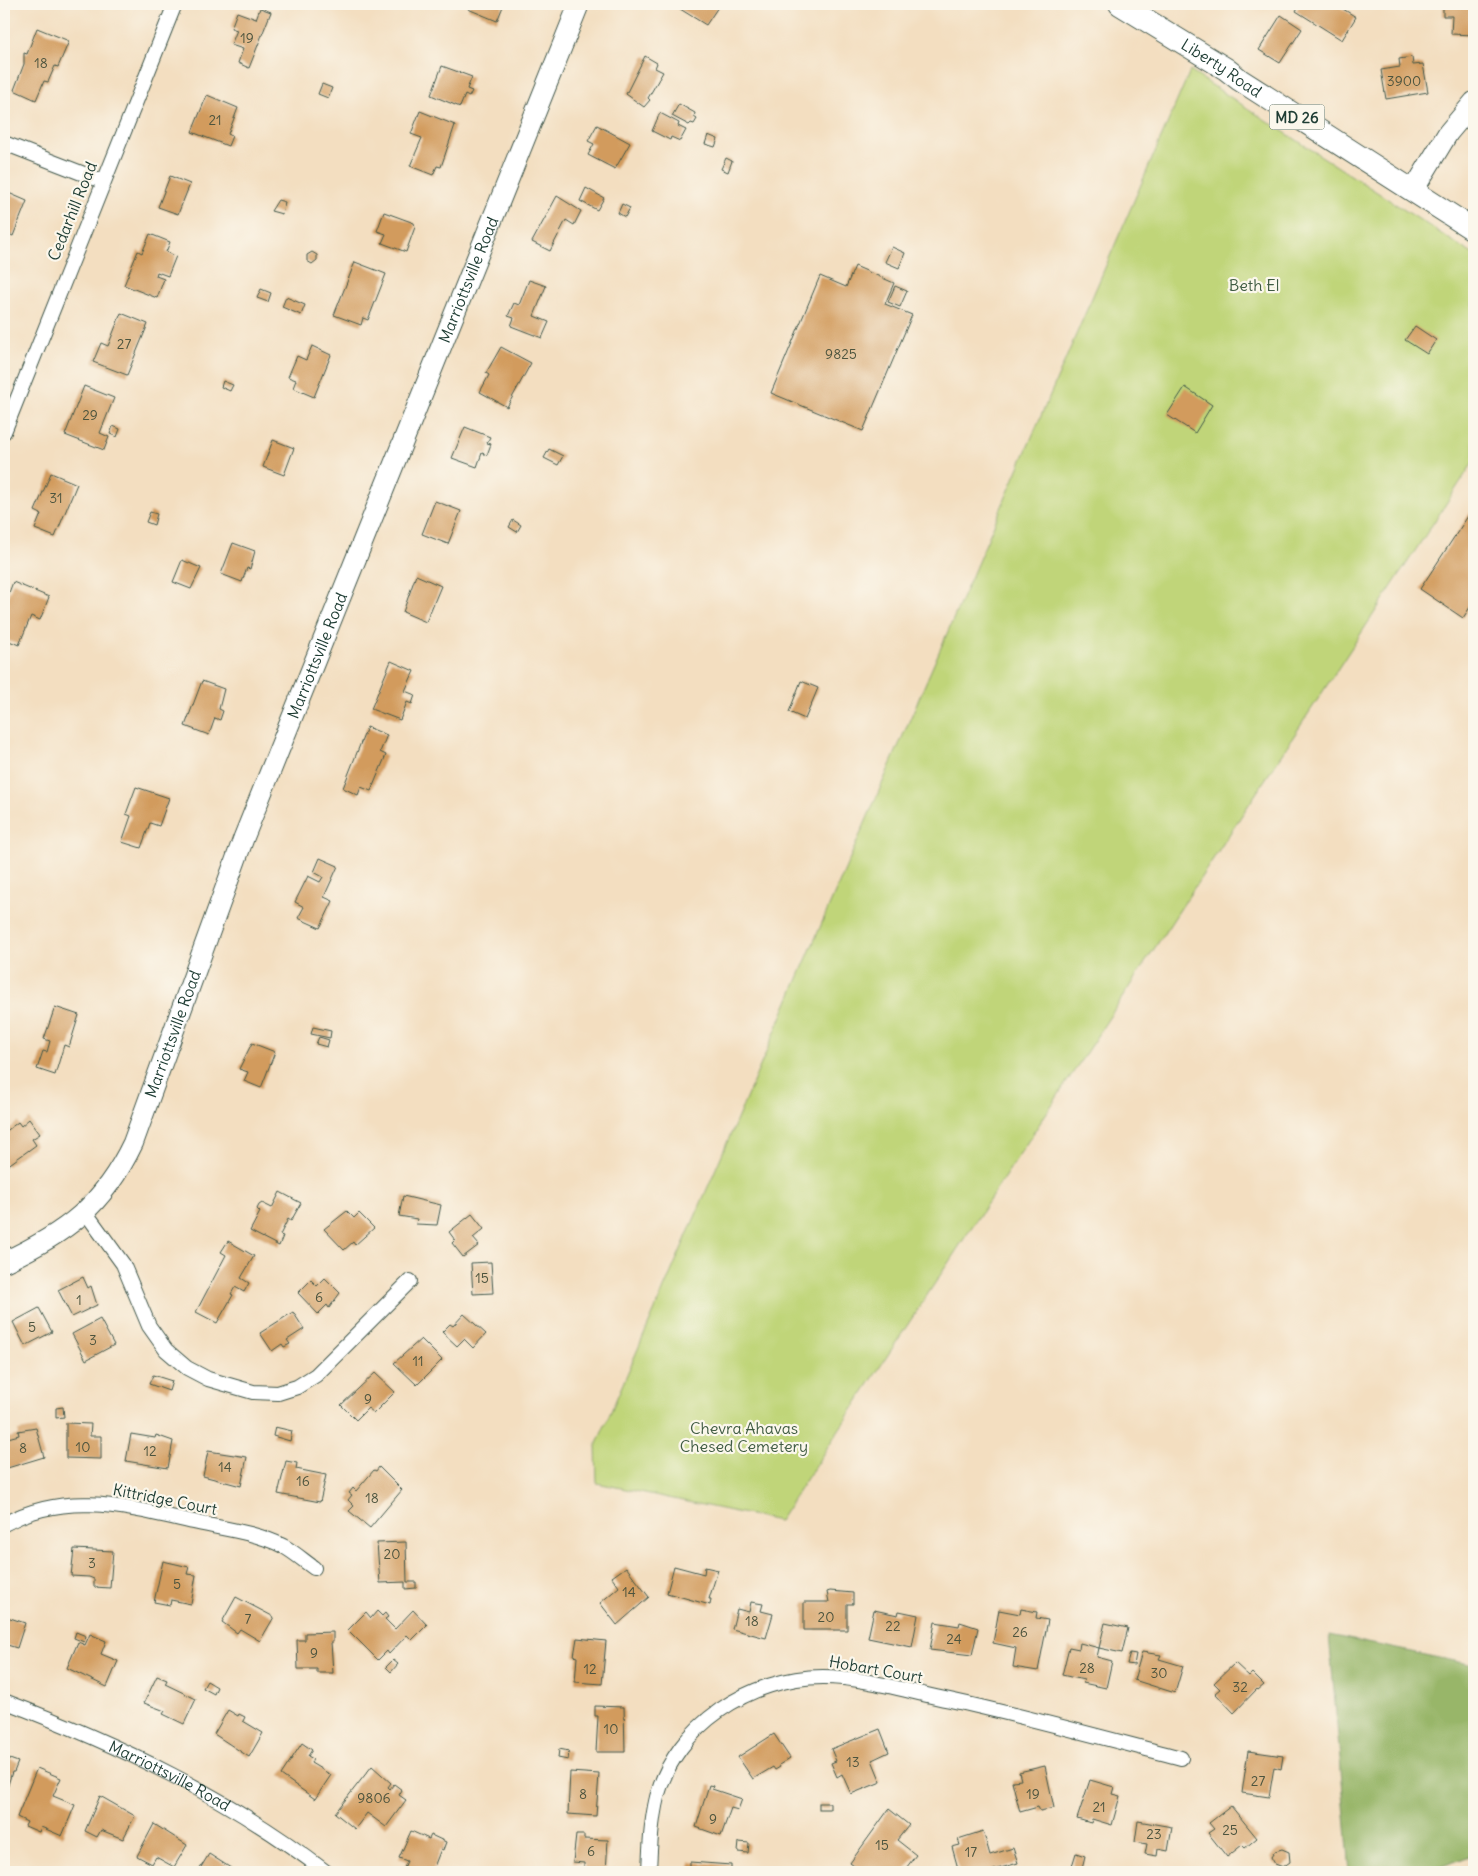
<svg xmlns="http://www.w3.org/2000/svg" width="1478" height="1876" viewBox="0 0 1478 1876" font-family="Delius,sans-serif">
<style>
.green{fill:#c0d579;stroke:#708956}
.forest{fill:#98b669;stroke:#5c7a4e}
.building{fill:#d29b5d}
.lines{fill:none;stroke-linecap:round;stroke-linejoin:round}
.street-casing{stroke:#3f5549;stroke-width:16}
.secondary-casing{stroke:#3f5549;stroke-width:22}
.primary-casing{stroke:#3f5549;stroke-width:24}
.street{stroke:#fff;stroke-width:14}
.secondary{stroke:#fff;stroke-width:20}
.primary{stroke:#fff;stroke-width:22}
.labels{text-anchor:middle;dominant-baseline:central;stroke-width:4.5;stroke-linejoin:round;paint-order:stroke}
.number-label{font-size:14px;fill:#4c543e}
.shield{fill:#fbf7ec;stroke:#61756b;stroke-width:1}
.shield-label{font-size:15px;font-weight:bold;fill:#1f3d34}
.street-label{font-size:16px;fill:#1f3d34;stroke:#fbf7ec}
.park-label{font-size:16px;fill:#3f5b42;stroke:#fbf7ec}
</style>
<rect width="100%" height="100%" fill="#fbf7ec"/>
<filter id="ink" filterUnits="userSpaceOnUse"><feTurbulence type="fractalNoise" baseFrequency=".02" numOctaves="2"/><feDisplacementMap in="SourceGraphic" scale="10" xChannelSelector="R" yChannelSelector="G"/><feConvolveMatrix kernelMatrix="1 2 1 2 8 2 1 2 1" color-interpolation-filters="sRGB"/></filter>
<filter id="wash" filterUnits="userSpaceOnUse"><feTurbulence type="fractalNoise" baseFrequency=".0096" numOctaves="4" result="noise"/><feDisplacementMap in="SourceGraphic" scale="20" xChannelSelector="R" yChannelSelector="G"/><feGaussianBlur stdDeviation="1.12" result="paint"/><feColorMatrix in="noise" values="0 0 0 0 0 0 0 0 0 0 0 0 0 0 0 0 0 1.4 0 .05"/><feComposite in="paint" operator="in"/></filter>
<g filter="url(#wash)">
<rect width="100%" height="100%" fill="#f3dec0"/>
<!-- green -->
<polygon class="green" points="1190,71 1474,255 1474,461 779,1521 597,1483 596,1446"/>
<!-- forest -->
<polygon class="forest" points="1329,1635 1474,1665 1474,1854 1427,1872 1350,1872"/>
<g id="blocks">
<!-- building -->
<g class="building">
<polygon points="470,4 504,4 497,21 468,9"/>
<polygon points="672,4 720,4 706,25"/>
<polygon points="1300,4 1335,4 1356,17 1342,40 1296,11"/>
<polygon points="1443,4 1474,4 1474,35 1451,34 1452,16 1443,16"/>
<polygon points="260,8 271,12 249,68 238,63 243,49 231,45 237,30 231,28 237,12 256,19"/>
<polygon points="1281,15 1302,29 1280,63 1259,50"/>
<polygon points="37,28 69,41 58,67 55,66 48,82 44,81 36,100 14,90 24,64 24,53 27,54"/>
<polygon points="645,56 657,63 655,68 663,72 648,98 650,100 644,107 626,94"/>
<polygon points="1412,57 1413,65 1423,64 1428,92 1386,99 1381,70 1400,67 1399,59"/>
<polygon points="442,66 472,77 467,89 472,91 469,97 465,95 460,107 431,95"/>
<polygon points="322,84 332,88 328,98 318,94"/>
<polygon points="207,95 238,108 228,134 232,136 228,146 192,132"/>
<polygon points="679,104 695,113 694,117 697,119 694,124 691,123 689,125 672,116"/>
<polygon points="420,111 455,125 441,167 437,166 433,175 410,166 422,138 411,134"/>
<polygon points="660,113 679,123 678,126 686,130 680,141 671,137 670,140 652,131"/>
<polygon points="597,125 630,143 615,169 588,155 594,144 588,141"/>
<polygon points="708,135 718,139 715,147 705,144"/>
<polygon points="726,158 732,161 728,172 721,169"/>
<polygon points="170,176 190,184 178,214 158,207"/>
<polygon points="586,188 604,198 597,210 580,201"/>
<polygon points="4,191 27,201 13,236 4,232"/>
<polygon points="557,196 581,211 574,225 566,220 550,251 532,242"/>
<polygon points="278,200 285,202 282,214 271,211"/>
<polygon points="622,204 630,208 625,217 618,213"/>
<polygon points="384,212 414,223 415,227 406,252 382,243 386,234 377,231"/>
<polygon points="150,234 170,242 166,252 176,256 168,276 157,272 156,276 164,279 157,298 124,285 138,251 142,253"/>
<polygon points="892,247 905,253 899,268 885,262"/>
<polygon points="312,252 317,255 317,260 312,264 307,261 307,255"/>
<polygon points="355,262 386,274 368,320 363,318 361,325 334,315"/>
<polygon points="855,266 894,283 885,304 912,315 863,431 771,393 820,276 846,287"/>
<polygon points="529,280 546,286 534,316 549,322 542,338 511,326 514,318 508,316 514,303 519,305"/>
<polygon points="895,286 907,291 900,307 888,302"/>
<polygon points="261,289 271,293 268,302 257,298"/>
<polygon points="286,297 305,305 301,315 282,307"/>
<polygon points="121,313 148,324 127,375 93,362 101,343 108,346"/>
<polygon points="1415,326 1436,340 1427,354 1405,340"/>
<polygon points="312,346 331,355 314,397 293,388 296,380 288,377 297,356 306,360"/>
<polygon points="501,347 531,363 507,407 480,392 489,375 486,373"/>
<polygon points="223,381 233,385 230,391 221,387"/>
<polygon points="84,386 114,398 100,433 109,437 104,450 65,435"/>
<polygon points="1185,387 1212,405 1195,433 1167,415"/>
<polygon points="113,426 120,429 117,437 110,434"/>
<polygon points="465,427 490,437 487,443 491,444 487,455 482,453 477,467 452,458"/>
<polygon points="273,440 294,448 284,475 263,467"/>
<polygon points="549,449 563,456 558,465 544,458"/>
<polygon points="51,473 77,484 55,537 35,529 41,514 35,511"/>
<polygon points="435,501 461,511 448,544 422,534"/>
<polygon points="1474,507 1474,601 1463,618 1420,589"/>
<polygon points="150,512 157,514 154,525 146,522"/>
<polygon points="513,520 521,525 517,532 509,527"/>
<polygon points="233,543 255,551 250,569 247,568 242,582 221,574"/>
<polygon points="182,560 201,568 191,589 173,582"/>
<polygon points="416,575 441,586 426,622 403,612"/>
<polygon points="13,582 49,597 40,620 31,616 19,645 4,639 4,606"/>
<polygon points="391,661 414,671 405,691 415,695 412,704 407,702 400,720 371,709"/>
<polygon points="202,681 224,689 219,709 223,711 220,720 215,718 209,735 185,726"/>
<polygon points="801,681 818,688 805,719 789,712"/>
<polygon points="367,727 387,735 380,752 386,755 371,791 361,787 358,795 343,788"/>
<polygon points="136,787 169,798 159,826 150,823 141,848 122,842 131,816 126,814"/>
<polygon points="320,858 338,866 324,897 333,901 320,928 298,918 304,907 295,902 308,876 320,882 323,877 314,872"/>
<polygon points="55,1007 79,1015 69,1047 64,1045 55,1075 37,1069 43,1051 47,1052 50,1041 44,1039"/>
<polygon points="313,1027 331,1031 330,1038 311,1034"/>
<polygon points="319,1037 329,1040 327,1047 316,1044"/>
<polygon points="252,1043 275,1052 261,1088 244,1081 248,1072 239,1069"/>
<polygon points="29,1119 40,1134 32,1139 36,1145 7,1166 4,1162 4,1133 18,1122 21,1126"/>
<polygon points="280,1192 301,1203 291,1221 288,1219 280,1235 283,1236 279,1246 250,1231 260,1212 257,1209 259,1205 262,1203 272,1208"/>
<polygon points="403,1196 441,1205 437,1225 416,1224 417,1219 399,1216"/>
<polygon points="347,1211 354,1218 359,1213 374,1228 355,1245 353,1242 344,1250 324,1229"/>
<polygon points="472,1214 484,1229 473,1238 479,1245 463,1257 452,1243 455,1240 449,1232"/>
<polygon points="228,1241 254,1256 241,1278 249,1283 244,1292 235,1287 231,1294 233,1295 217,1323 196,1312 226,1255 221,1252"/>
<polygon points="491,1262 493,1293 473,1294 471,1263"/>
<polygon points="83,1277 88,1288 91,1286 97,1305 72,1317 58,1290"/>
<polygon points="325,1278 340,1293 329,1308 327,1305 318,1314 298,1293 311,1280 317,1286"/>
<polygon points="39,1308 52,1332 25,1346 13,1322"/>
<polygon points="293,1312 304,1329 287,1340 290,1344 284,1347 282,1344 272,1351 260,1333"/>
<polygon points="464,1314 486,1334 473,1348 464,1339 457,1346 442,1332 450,1324 453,1326"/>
<polygon points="100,1319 114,1345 86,1360 72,1334"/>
<polygon points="421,1339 442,1360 417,1385 394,1363"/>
<polygon points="375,1373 395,1392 374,1413 368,1408 356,1420 341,1405"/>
<polygon points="153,1375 172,1381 169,1391 149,1384"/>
<polygon points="63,1407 64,1417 56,1418 56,1408"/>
<polygon points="66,1423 91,1424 90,1436 101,1436 101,1459 66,1458"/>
<polygon points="275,1427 292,1431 290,1441 273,1436"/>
<polygon points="36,1428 44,1457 4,1469 4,1439 19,1435 18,1431"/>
<polygon points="131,1434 155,1438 156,1435 173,1441 168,1468 126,1461"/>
<polygon points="208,1451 247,1457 241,1486 203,1476"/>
<polygon points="286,1461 297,1463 296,1469 326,1475 320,1502 278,1494"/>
<polygon points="379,1467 402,1490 370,1528 349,1511 354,1506 348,1500 352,1495 349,1493 353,1488 356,1491 374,1470 376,1471"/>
<polygon points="406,1542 407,1582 416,1582 416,1588 405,1589 405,1582 380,1583 377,1543"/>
<polygon points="74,1549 113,1551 110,1588 94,1587 94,1579 89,1577 71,1576"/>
<polygon points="163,1561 189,1567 187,1574 196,1575 191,1604 171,1600 170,1605 154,1602"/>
<polygon points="674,1566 704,1574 705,1567 718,1570 709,1599 711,1599 710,1605 667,1593"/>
<polygon points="626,1567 649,1597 617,1625 600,1603 619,1587 612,1577"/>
<polygon points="830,1591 853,1593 853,1604 847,1604 847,1630 804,1630 804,1602 829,1602 827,1592"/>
<polygon points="236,1597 274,1617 260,1641 240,1629 237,1633 222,1622"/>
<polygon points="751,1602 763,1604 761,1611 773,1614 766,1638 732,1629 737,1609 749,1612"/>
<polygon points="1021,1609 1037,1612 1036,1618 1048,1620 1038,1671 1013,1667 1016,1648 993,1643 999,1610 1020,1614"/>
<polygon points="413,1610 427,1625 412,1640 407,1635 389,1654 387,1651 378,1660 348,1630 366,1612 371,1618 377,1611 382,1616 385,1613 388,1617 385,1619 395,1629"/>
<polygon points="874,1610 898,1615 899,1611 918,1615 912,1647 868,1638"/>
<polygon points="4,1616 25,1623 17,1648 4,1644"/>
<polygon points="935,1622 959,1626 960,1622 978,1628 972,1655 930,1650"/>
<polygon points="1105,1623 1128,1628 1122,1653 1099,1648"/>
<polygon points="76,1632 86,1636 84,1642 74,1638"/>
<polygon points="333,1632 333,1642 331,1642 333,1673 317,1673 317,1669 298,1669 297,1640 305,1640 305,1633"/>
<polygon points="90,1634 106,1641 101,1654 118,1661 107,1687 67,1668 78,1642 85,1645"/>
<polygon points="577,1638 606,1641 602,1684 575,1682 577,1657 574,1656"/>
<polygon points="1080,1643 1099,1648 1097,1657 1112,1661 1106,1688 1083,1683 1084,1680 1062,1675 1069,1647 1079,1649"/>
<polygon points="1142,1652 1161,1655 1159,1659 1183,1666 1175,1693 1134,1680"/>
<polygon points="1130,1653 1136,1654 1134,1665 1127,1664"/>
<polygon points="393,1660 398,1664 391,1672 386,1667"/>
<polygon points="1235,1663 1249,1676 1252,1673 1264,1685 1258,1690 1257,1689 1234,1713 1215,1693 1220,1689 1214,1683"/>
<polygon points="157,1676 167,1680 165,1684 196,1699 184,1724 163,1714 165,1711 144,1703"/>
<polygon points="207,1681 217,1687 214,1694 203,1688"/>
<polygon points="595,1706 624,1707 625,1752 596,1752 598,1716 595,1716"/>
<polygon points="228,1710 238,1716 239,1714 245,1717 243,1721 263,1733 249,1757 214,1734"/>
<polygon points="880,1729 889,1752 872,1760 881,1782 851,1794 842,1774 837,1777 831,1763 836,1761 831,1749"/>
<polygon points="774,1734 790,1758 779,1765 780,1767 775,1770 773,1767 753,1779 738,1757"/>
<polygon points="302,1743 312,1750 308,1756 313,1759 311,1763 331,1775 315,1799 281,1775"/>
<polygon points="559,1749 569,1751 568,1760 558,1758"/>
<polygon points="1248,1751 1283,1756 1281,1769 1274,1767 1269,1797 1242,1793"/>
<polygon points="4,1757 18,1762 14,1772 12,1772 4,1798"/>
<polygon points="372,1766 391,1783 388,1787 390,1789 394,1784 402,1790 399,1795 406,1800 386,1827 367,1813 355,1829 335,1813"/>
<polygon points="1045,1766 1054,1808 1040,1811 1038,1807 1020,1812 1012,1781 1021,1780 1019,1772"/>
<polygon points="37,1768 61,1778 53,1796 75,1805 62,1836 41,1827 39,1832 25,1826 27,1822 17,1817"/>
<polygon points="570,1772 599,1774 596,1816 568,1814"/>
<polygon points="1090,1780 1114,1787 1112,1794 1120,1796 1112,1825 1092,1819 1091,1823 1077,1819"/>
<polygon points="709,1785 713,1786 712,1789 742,1799 738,1810 731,1808 721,1836 696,1827"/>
<polygon points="100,1796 135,1816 123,1839 101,1830 97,1837 85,1831"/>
<rect x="819" y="1803" width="11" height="6"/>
<polygon points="1231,1806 1257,1838 1245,1848 1242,1845 1227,1857 1208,1833 1214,1829 1209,1823"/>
<polygon points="889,1809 909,1825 897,1840 916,1855 903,1872 862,1872 850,1863"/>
<polygon points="1138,1821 1172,1827 1168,1851 1158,1849 1157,1856 1145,1854 1147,1844 1135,1842"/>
<polygon points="154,1824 187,1845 174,1867 156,1857 152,1864 137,1856"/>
<polygon points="411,1831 429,1839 431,1835 446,1842 443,1850 441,1849 432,1872 412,1872 404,1868 407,1861 399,1858"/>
<polygon points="983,1831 990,1855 1013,1848 1018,1863 987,1872 959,1872 952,1847 960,1845 958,1839"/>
<polygon points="576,1835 584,1835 584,1839 608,1840 606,1872 584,1872 584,1863 573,1862"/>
<polygon points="739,1842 749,1843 748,1853 738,1852"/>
<polygon points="1282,1849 1289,1852 1290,1862 1283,1867 1275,1864 1271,1857 1275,1851"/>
<polygon points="1076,1853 1085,1856 1082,1868 1072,1866"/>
<polygon points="209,1854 237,1872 198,1872"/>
<polygon points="690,1862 731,1865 731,1872 690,1872"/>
</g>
</g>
</g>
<g filter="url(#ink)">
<use href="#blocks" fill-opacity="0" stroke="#3f5549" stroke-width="1"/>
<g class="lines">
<defs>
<g id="street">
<polyline points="4,143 102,181"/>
<polyline points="4,432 175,4"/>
<polyline points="86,1213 123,1264 149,1326 166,1350 187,1368 208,1379 253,1392 278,1393 297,1387 316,1375 410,1281"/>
<path d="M4,1524C68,1489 130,1508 198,1523C226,1529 257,1533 283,1546C294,1552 304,1561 314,1568"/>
<path id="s1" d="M4,1701C117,1744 229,1797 326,1872"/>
<path d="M649,1872C650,1847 651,1822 657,1797C676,1725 751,1677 823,1677C865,1677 909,1692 950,1700C1028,1717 1104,1738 1181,1758"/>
</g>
<g id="secondary">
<polyline points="1413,191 1448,133 1474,102"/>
<path id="s2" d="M4,1262C66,1233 103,1206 133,1143L244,837L579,4"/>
</g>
<g id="primary">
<path id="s3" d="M1120,4L1226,69L1240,80L1474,230"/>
</g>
</defs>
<!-- street casing -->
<use href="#street" class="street-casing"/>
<!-- secondary casing -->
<use href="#secondary" class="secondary-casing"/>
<!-- primary casing -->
<use href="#primary" class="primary-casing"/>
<!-- street -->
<use href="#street" class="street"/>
<!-- secondary -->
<use href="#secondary" class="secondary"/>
<!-- primary -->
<use href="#primary" class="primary"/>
</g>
</g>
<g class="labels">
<!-- number labels -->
<g class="number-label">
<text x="247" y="38">19</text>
<text x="41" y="63">18</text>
<text x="1404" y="81">3900</text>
<text x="215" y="120">21</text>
<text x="124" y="344">27</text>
<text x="841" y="354">9825</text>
<text x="90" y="415">29</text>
<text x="56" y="498">31</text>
<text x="482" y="1278">15</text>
<text x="319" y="1297">6</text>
<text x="79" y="1300">1</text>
<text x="32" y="1327">5</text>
<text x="93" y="1340">3</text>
<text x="418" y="1361">11</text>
<text x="368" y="1399">9</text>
<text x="83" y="1447">10</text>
<text x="23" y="1448">8</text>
<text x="150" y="1451">12</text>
<text x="225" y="1467">14</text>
<text x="303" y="1481">16</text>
<text x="372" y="1498">18</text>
<text x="392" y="1554">20</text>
<text x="92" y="1563">3</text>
<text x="177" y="1584">5</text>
<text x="629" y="1592">14</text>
<text x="826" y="1617">20</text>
<text x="248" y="1619">7</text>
<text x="752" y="1621">18</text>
<text x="893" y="1626">22</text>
<text x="1020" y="1632">26</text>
<text x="954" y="1639">24</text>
<text x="314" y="1653">9</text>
<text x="1087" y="1668">28</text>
<text x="590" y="1669">12</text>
<text x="1159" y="1673">30</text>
<text x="1240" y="1687">32</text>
<text x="611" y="1729">10</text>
<text x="853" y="1762">13</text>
<text x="1258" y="1781">27</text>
<text x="583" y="1794">8</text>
<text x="1033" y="1794">19</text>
<text x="374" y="1798">9806</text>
<text x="1099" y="1807">21</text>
<text x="713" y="1819">9</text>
<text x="1230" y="1830">25</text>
<text x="1154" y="1834">23</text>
<text x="882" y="1845">15</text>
<text x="591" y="1851">6</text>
<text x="971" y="1852">17</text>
</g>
<!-- shield labels -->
<rect class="shield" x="1269.5" y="104.5" width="55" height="25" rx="4"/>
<g class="shield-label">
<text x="1297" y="117">MD 26</text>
</g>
<!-- street labels -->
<g class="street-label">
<text stroke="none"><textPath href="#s3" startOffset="120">Liberty Road</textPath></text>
<text transform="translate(72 211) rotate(-68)">Cedarhill Road</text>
<text stroke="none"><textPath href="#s2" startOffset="1106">Marriottsville Road</textPath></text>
<text stroke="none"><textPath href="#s2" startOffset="701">Marriottsville Road</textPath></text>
<text stroke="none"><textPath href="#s2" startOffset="296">Marriottsville Road</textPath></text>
<text transform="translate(165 1499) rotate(11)">Kittridge Court</text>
<text transform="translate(876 1669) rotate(10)">Hobart Court</text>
<text stroke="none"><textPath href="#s1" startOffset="182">Marriottsville Road</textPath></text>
</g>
<!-- park labels -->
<g class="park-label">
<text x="1254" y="285">Beth El</text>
<text x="744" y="1428">Chevra Ahavas<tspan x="744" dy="18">Chesed Cemetery</tspan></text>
</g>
</g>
<!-- margin -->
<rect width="1478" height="1876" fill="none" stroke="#fbf7ec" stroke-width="20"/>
</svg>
